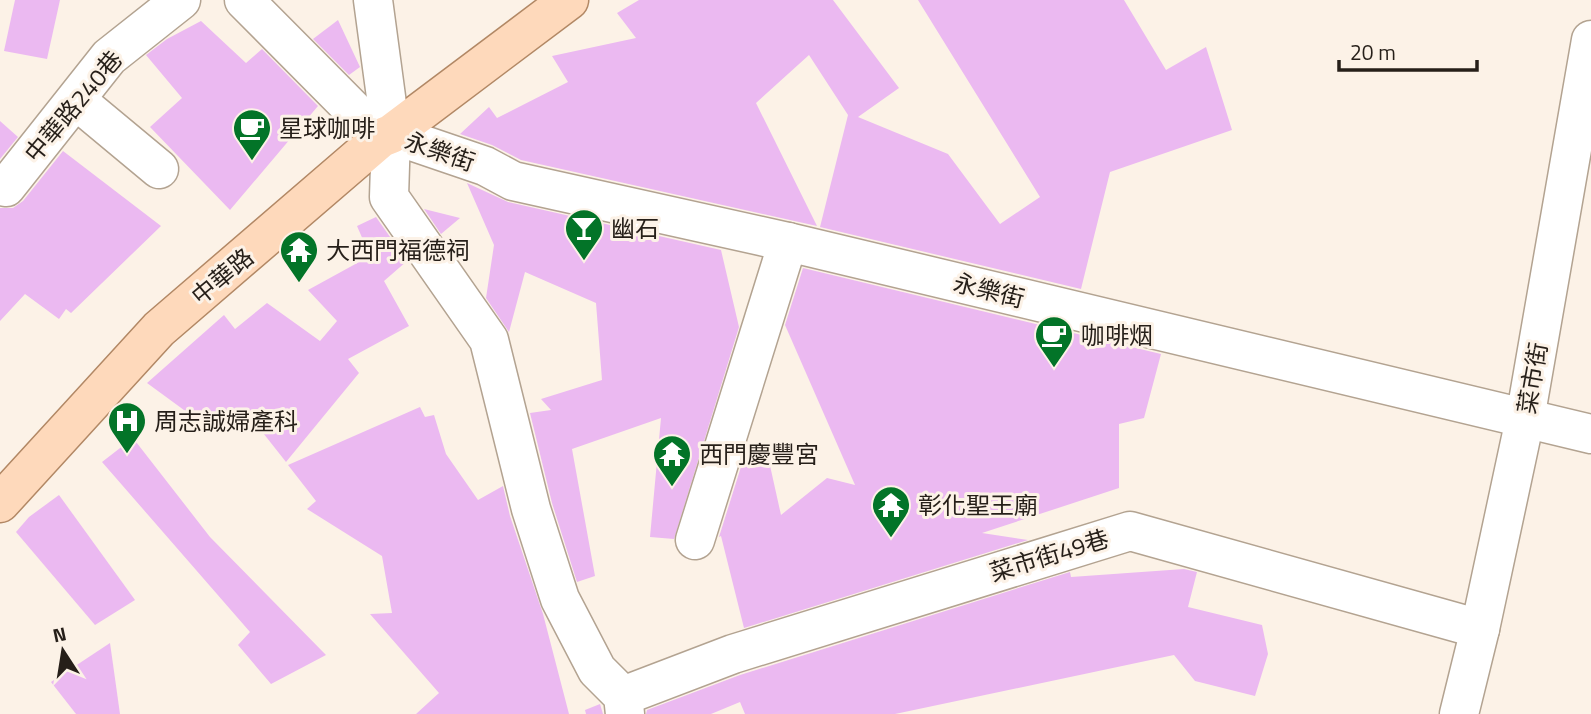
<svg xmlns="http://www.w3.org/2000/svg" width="1591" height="714" viewBox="0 0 1591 714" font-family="'Titillium Web','Noto Sans TC',sans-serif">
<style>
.building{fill:#ebb9f1}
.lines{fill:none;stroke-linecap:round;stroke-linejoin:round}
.minor-casing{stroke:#b3a391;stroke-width:41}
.major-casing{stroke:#b28865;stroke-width:41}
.minor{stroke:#fff;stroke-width:38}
.major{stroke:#fed9bb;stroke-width:38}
.labels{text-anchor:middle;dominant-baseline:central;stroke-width:6;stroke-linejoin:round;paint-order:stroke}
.street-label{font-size:24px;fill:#261f19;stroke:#fcf2e7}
.poi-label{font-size:24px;fill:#261f19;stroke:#fcf2e7;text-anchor:start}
</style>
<rect width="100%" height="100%" fill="#fcf2e7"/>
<!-- building -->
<g class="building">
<polygon points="15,0 60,0 47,59 4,51"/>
<polygon points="639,0 833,0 899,88 858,117 948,154 1000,224 1040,197 918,0 1124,0 1166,70 1206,47 1232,130 1110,172 1081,289 820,227 848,115 809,55 756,103 817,226 521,160 492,145 460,134 489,107 497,118 568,82 552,56 636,38 617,13"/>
<polygon points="338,20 360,67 349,75 313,39"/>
<polygon points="201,21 246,63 262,49 318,106 230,210 150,127 182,98 146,55 167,39"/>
<polygon points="0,121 18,137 0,159"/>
<polygon points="63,151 161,226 71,313 66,309 59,319 25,294 0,321 0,208 13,208 23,201"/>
<polygon points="467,183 508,202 721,250 739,327 674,539 650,537 661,418 572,449 595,576 577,582 552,503 530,413 551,410 541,399 602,380 596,303 525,272 509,332 486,298 494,245"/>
<polygon points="424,209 460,218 441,234"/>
<polygon points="376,217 407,261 384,281 409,326 348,359 359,373 286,462 245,410 214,432 147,383 224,315 235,329 267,303 320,341 337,321 308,290 370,256 357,226"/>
<polygon points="803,268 1161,354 1144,418 1119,424 1119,488 982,533 1028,540 744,628 721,536 719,537 745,454 769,461 781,515 827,478 855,485 785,325"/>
<polygon points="420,407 425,417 434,415 446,454 478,500 503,486 510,516 543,614 569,714 416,714 439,693 370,614 392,613 382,556 307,509 316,501 288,465"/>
<polygon points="133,438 210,537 326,655 271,684 238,645 250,632 102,462"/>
<polygon points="59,495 135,600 95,625 16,532 29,517"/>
<polygon points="1184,569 1197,572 1188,607 1262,625 1268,654 1255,696 1195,681 1174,655 895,714 745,714 740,702 711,714 646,714 647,710 740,675 1070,572 1071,577"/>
<polygon points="110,643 120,714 76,714 51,682"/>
<polygon points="600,704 603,714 586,714 585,710"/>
</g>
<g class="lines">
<defs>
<g id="minor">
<polyline points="244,0 381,138"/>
<polyline points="373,0 391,134 389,197 489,340 531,509 560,599 597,670 623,696 625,714"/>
<polyline points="76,100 159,169"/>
<polyline points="391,134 485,166 513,181 788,242 1591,434"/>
<polyline points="0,186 6,187 109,57 181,0"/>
<polyline points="695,540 788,242"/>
<polyline points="623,696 733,654 1130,531 1480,629"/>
<polyline points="1459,714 1480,629 1525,419 1591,40"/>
</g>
<polyline id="major" points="0,503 159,329 381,138 391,134 569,0"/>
</defs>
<!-- minor casing -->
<use href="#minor" class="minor-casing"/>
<!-- major casing -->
<use href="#major" class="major-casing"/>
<!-- minor -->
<use href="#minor" class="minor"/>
<!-- major -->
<use href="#major" class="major"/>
</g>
<!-- icons -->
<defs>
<symbol id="cafe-pin" viewBox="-11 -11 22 30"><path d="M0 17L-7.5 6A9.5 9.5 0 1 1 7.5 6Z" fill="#037428" stroke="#fcf2e7"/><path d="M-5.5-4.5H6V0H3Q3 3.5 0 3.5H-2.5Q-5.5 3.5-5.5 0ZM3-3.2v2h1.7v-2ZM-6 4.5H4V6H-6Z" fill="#fff"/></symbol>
<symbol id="bar-pin" viewBox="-11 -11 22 30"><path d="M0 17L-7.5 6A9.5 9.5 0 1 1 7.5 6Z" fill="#037428" stroke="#fcf2e7"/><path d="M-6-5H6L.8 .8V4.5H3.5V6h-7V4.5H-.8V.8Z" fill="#fff"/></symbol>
<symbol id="temple-pin" viewBox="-11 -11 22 30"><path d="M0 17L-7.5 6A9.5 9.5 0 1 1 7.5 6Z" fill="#037428" stroke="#fcf2e7"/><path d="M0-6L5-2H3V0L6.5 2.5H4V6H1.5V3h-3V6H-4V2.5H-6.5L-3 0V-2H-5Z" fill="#fff"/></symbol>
<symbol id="hospital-pin" viewBox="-11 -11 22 30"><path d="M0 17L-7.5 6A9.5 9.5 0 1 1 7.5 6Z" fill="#037428" stroke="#fcf2e7"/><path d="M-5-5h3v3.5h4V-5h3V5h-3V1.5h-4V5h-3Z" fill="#fff"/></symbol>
</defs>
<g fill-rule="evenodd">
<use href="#cafe-pin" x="230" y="106" width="44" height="60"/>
<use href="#bar-pin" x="562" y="206" width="44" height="60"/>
<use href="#temple-pin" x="277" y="228" width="44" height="60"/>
<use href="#cafe-pin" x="1032" y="313" width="44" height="60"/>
<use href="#hospital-pin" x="105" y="399" width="44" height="60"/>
<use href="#temple-pin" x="650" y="432" width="44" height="60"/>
<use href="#temple-pin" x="869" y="483" width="44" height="60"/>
</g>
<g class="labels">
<!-- street labels -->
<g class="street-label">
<text transform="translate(73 106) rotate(-50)">中華路240巷</text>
<text transform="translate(440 151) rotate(19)">永樂街</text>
<text transform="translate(222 276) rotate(-40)">中華路</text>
<text transform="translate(989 290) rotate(14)">永樂街</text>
<text transform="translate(1532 378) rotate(-80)">菜市街</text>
<text transform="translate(1049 555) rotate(-17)">菜市街49巷</text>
</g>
<!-- poi labels -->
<g class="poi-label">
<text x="279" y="128">星球咖啡</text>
<text x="611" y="228">幽石</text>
<text x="326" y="250">大西門福德祠</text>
<text x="1081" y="335">咖啡烟</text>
<text x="154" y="421">周志誠婦產科</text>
<text x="699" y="454">西門慶豐宮</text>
<text x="918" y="505">彰化聖王廟</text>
</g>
</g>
<!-- north arrow -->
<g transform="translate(63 651) rotate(348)" stroke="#fcf2e7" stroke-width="5" paint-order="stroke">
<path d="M0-5L12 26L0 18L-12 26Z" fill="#261f19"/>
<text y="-10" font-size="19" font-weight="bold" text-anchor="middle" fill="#261f19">N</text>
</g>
<!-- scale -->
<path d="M1339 60v10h138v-10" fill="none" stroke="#261f19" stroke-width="3.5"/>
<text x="1350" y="60" font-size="21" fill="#261f19" stroke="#fcf2e7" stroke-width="5" paint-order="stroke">20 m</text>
</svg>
